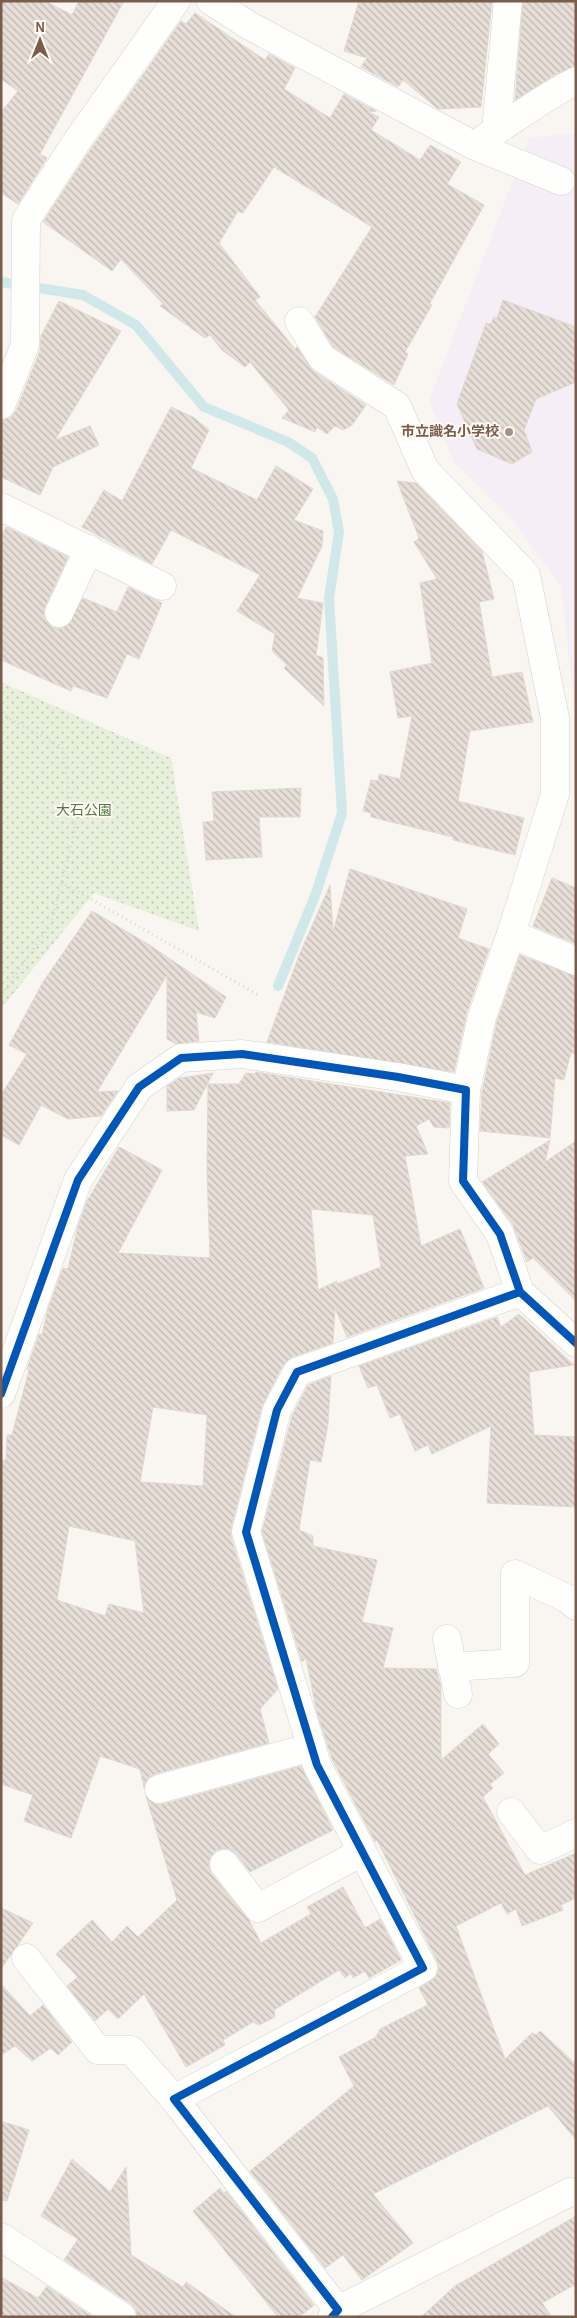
<svg xmlns="http://www.w3.org/2000/svg" width="577" height="2318" viewBox="0 0 577 2318" font-family="'Alegreya Sans','Noto Sans JP',sans-serif">
<style>
.education{fill:#f6eef6}
.grass{fill:url(#grass-dots)}
.lines{fill:none;stroke-linecap:round;stroke-linejoin:round}
.stream{stroke:#d0e8ea;stroke-width:10}
.building{fill:url(#building-back-hatch);stroke:#e2d8d2;fill-rule:evenodd}
.minor-casing{stroke:#d7d1cb;stroke-width:29}
.path{stroke:#dcd5d0;stroke-width:3;stroke-dasharray:1 4;stroke-linecap:butt}
.minor{stroke:#fefefd;stroke-width:28}
.cycleway-casing{stroke:#fffaf3;stroke-width:11}
.cycleway{stroke:#0057b8;stroke-width:8}
.poi-dot{fill:#a69286;stroke:#fffaf3;stroke-width:2}
.labels{text-anchor:middle;dominant-baseline:central;stroke-width:4;stroke-linejoin:round;paint-order:stroke}
.poi-label{font-size:14px;font-weight:bold;fill:#7a5c4d;stroke:#fffaf3;text-anchor:end}
.park-label{font-size:14px;fill:#537a41;stroke:#fffaf3}
</style>
<defs>
<pattern id="grass-dots" width="8" height="8" patternUnits="userSpaceOnUse" patternTransform="scale(1.25)"><rect width="8" height="8" fill="#e7f0db"/><path d="M2 2h.1M6 6h.1" fill="none" stroke="#c0c6b4" stroke-width="1.8" stroke-linecap="round"/></pattern>
<pattern id="building-back-hatch" width="6" height="6" patternUnits="userSpaceOnUse" patternTransform="scale(1.25)"><rect width="6" height="6" fill="#e6ded7"/><path d="M-1 5l2 2M0 0l6 6M5-1l2 2" fill="none" stroke="#bfb7b1"/></pattern>
</defs>
<rect width="100%" height="100%" fill="#f9f5f0"/>
<!-- education -->
<polygon class="education" points="576,133 576,720 561,586 510,517 454,462 429,401 529,138"/>
<!-- grass -->
<polygon class="grass" points="1,682 171,758 199,931 94,893 1,1009"/>
<g class="lines">
<!-- stream -->
<polyline class="stream" points="1,282 83,295 136,325 204,407 288,442 312,458 333,499 339,532 329,598 342,813 315,896 278,986"/>
</g>
<!-- building -->
<g class="building">
<polygon points="1,1 45,1 72,15 79,1 124,1 40,154 47,158 18,204 1,193 1,112 18,91 1,79"/>
<polygon points="359,1 492,1 481,107 438,109 403,80 398,87 361,67 367,58 344,51"/>
<polygon points="523,1 576,1 576,66 556,74 515,100"/>
<polygon points="195,13 265,60 269,54 295,68 284,89 330,118 344,94 376,111 368,112 379,117 371,130 420,160 430,145 461,162 447,184 484,205 430,303 432,305 405,352 408,354 394,385 333,347 315,317 372,227 274,167 243,213 238,211 219,243 260,297 255,300 295,349 297,347 313,371 366,405 352,425 343,430 335,426 327,434 317,427 315,432 282,418 289,410 250,362 245,367 222,350 210,335 205,338 160,306 163,304 121,259 112,271 43,222 88,153 181,21 186,24"/>
<polygon points="503,300 576,327 576,382 536,399 524,430 532,452 512,464 477,449 457,404 486,323 491,324 494,317 497,318"/>
<polygon points="59,301 121,331 55,440 90,426 99,445 53,467 40,495 1,477 1,420 10,418 16,411 40,351 41,336"/>
<polygon points="171,407 193,417 209,430 191,468 257,500 276,466 313,489 294,520 323,531 322,546 297,598 323,603 316,655 323,658 324,706 284,668 287,665 272,651 275,634 237,611 260,575 171,530 152,564 82,527 104,490 122,501"/>
<polygon points="397,481 416,483 482,551 494,599 479,602 492,677 522,672 533,722 470,731 458,801 524,818 515,855 453,840 453,837 371,817 371,813 363,811 371,780 378,781 379,774 400,779 412,716 398,718 390,672 432,663 420,583 437,579 414,542 419,538"/>
<polygon points="6,527 68,557 45,607 44,615 47,622 52,627 60,629 68,625 83,598 117,612 128,587 162,603 139,659 127,654 107,698 73,686 71,691 1,660 1,537"/>
<polygon points="301,788 300,817 259,817 262,857 206,860 203,822 214,821 212,792"/>
<polygon points="350,869 467,909 458,938 489,949 467,1012 454,1072 267,1042 300,953 330,885 333,932"/>
<polygon points="552,878 576,888 576,944 533,926"/>
<polygon points="92,911 148,944 226,997 215,1018 196,1012 199,1041 176,1044 167,1039 167,975 97,1092 118,1091 101,1116 68,1119 41,1105 19,1145 1,1135 1,1095 27,1054 9,1045 43,982"/>
<polygon points="520,955 576,976 576,1055 571,1052 564,1080 555,1078 550,1138 480,1131 482,1092 497,1021"/>
<path d="M256,1072L450,1103L449,1128L434,1127L429,1119L416,1126L428,1154L405,1156L421,1246L460,1229L484,1288L347,1337L335,1308L333,1343L292,1357L283,1365L262,1406L231,1529V1537L278,1689L260,1709L269,1743L155,1774L148,1778L144,1788L140,1769L100,1756L71,1838L24,1821L33,1795L1,1784V1461L6,1460L7,1435H12L29,1370L27,1369L39,1334L42,1335L48,1309L63,1268L68,1269L78,1226L87,1201L119,1147L162,1170L118,1253L210,1258L207,1171L208,1084H239L246,1073L255,1074ZM311,1209L373,1215L381,1267L337,1284V1281L318,1290ZM153,1407L207,1415L203,1486L140,1482ZM69,1526L135,1541L144,1613L109,1604L105,1616L57,1600Z"/>
<polygon points="213,1073 194,1110 167,1111 167,1086 180,1078"/>
<polygon points="550,1140 545,1162 576,1141 576,1301 533,1258 527,1262 513,1225 482,1182"/>
<polygon points="519,1314 574,1365 529,1372 534,1435 576,1437 576,1507 487,1503 491,1426 432,1454 428,1445 415,1451 400,1414 390,1418 377,1385 368,1388 359,1366 497,1317 501,1327"/>
<polygon points="331,1376 328,1424 321,1462 310,1460 299,1530 313,1536 313,1546 377,1560 362,1622 393,1628 383,1668 436,1669 441,1686 441,1760 483,1724 499,1744 488,1754 504,1773 490,1784 493,1788 483,1797 525,1875 576,1853 576,1898 561,1905 563,1910 522,1926 516,1909 507,1914 501,1903 456,1926 505,2059 532,2033 536,2035 540,2031 576,2064 576,2140 548,2106 373,2194 413,2243 362,2280 343,2255 325,2268 250,2171 354,2086 339,2057 376,2037 380,2029 428,2005 419,1988 436,1977 439,1969 437,1961 377,1840 375,1842 332,1759 317,1713 306,1658 302,1662 262,1532 292,1416 308,1385"/>
<polygon points="301,1766 333,1830 250,1872 236,1854 229,1849 221,1849 215,1851 210,1858 209,1866 211,1873 249,1920 261,1943 311,1914 307,1907 343,1887 365,1928 380,1919 401,1960 369,1978 365,1971 353,1978 351,1973 345,1978 339,1970 274,2010 275,2017 259,2025 253,2022 223,2040 225,2045 186,2067 144,1994 118,2019 108,2009 95,2021 67,1986 78,1977 56,1954 92,1920 112,1942 127,1926 138,1937 177,1900 146,1796 155,1804 163,1804"/>
<polygon points="1,1908 33,1923 1,1969"/>
<polygon points="1,1984 30,2016 43,2005 72,2042 58,2055 51,2048 32,2061 15,2046 1,2055"/>
<polygon points="1,2121 29,2130 7,2201 1,2200"/>
<polygon points="72,2159 110,2192 126,2167 131,2255 183,2287 186,2282 236,2317 137,2317 136,2310 131,2304 64,2260 78,2239 41,2216"/>
<polygon points="220,2188 224,2193 226,2191 314,2305 299,2317 278,2317 193,2211"/>
<polygon points="576,2216 576,2284 542,2303 552,2317 421,2317 455,2286"/>
<polygon points="1,2277 38,2298 47,2286 93,2317 1,2317"/>
</g>
<g class="lines">
<defs>
<g id="minor">
<polyline points="211,1 250,26 473,145 561,181"/>
<polyline points="496,131 508,1"/>
<path d="M485,138C515,119 544,97 576,81"/>
<polyline points="299,321 322,358 397,406 425,470 526,575 555,718 555,794 511,934 482,1017 466,1090"/>
<polyline points="1,405 25,345 26,220 75,144 176,1"/>
<polyline points="1,507 162,586"/>
<polyline points="59,613 89,549"/>
<polyline points="511,934 576,961"/>
<polyline points="1,1394 78,1180 139,1087 181,1058 242,1054 398,1077 466,1090 463,1181 500,1234 520,1292 576,1343"/>
<polyline points="447,1639 458,1694"/>
<polyline points="452,1667 515,1663 515,1574 568,1599 576,1606"/>
<polyline points="159,1789 312,1747"/>
<polyline points="511,1812 540,1850 576,1833"/>
<polyline points="224,1864 258,1908 362,1852"/>
<polyline points="26,1958 98,2050 131,2050 174,2099"/>
<polyline points="1,2237 122,2317"/>
<polyline points="338,2310 570,2192"/>
<polyline points="332,2317 338,2310 174,2099 423,1968 317,1765 246,1532 277,1410 297,1372 520,1292"/>
</g>
</defs>
<!-- minor casing -->
<use href="#minor" class="minor-casing"/>
<!-- path -->
<g class="path">
<polyline points="1,714 62,747 75,831 51,924 1,995"/>
<polyline points="61,882 260,996"/>
</g>
<!-- minor -->
<use href="#minor" class="minor"/>
<defs>
<g id="cycleway">
<polyline points="1,1394 78,1180 139,1087 181,1058 242,1054 398,1077 466,1090 463,1181 500,1234 520,1292 576,1343"/>
<polyline points="332,2317 338,2310 174,2099 423,1968 317,1765 246,1532 277,1410 297,1372 520,1292"/>
</g>
</defs>
<!-- cycleway casing -->
<use href="#cycleway" class="cycleway-casing"/>
<!-- cycleway -->
<use href="#cycleway" class="cycleway"/>
</g>
<!-- markers -->
<circle class="poi-dot" cx="509" cy="432" r="5"/>
<g class="labels">
<!-- poi labels -->
<g class="poi-label">
<text x="499" y="432">市立識名小学校</text>
</g>
<!-- park labels -->
<g class="park-label">
<text x="84" y="811">大石公園</text>
</g>
</g>
<!-- border -->
<rect width="577" height="2318" fill="none" stroke="#7a5c4d" stroke-width="5"/>
<!-- north arrow -->
<g transform="translate(40 40)" stroke="#fffaf3" stroke-width="4" paint-order="stroke">
<path d="M0-4L9 19L0 12L-9 19Z" fill="#7a5c4d"/>
<text y="-8" font-size="14" font-weight="bold" text-anchor="middle" fill="#7a5c4d">N</text>
</g>
</svg>
